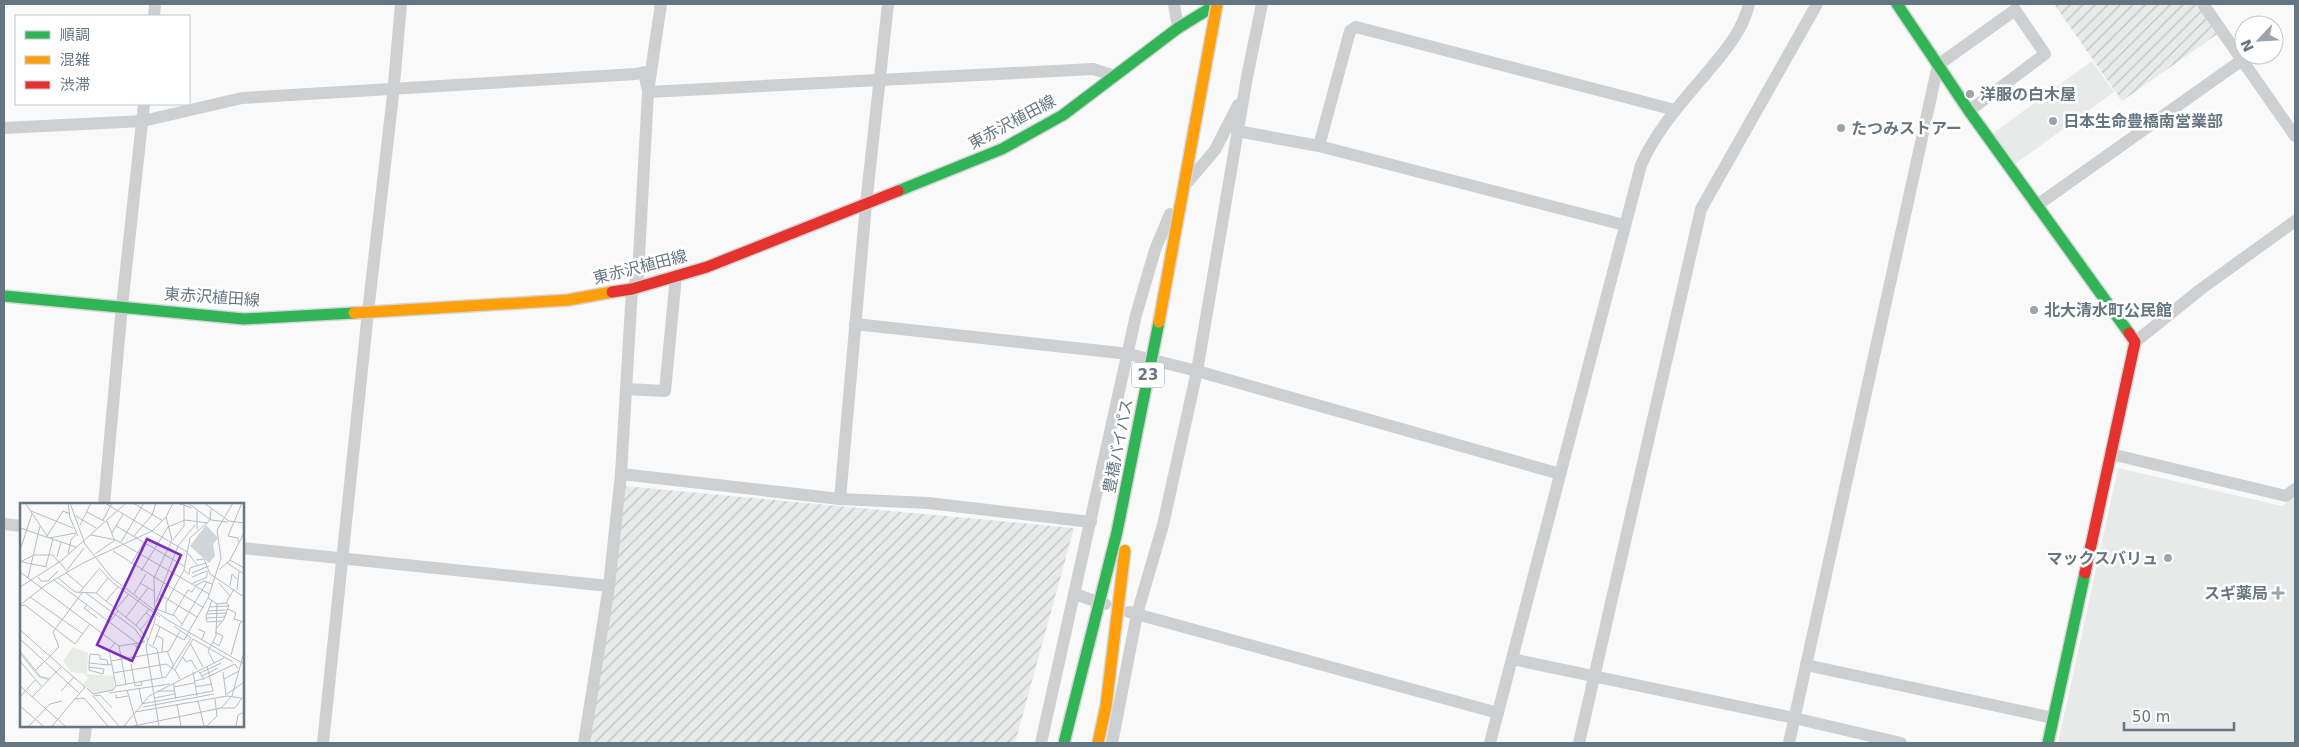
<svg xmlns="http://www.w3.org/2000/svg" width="2299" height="747" viewBox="0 0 2299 747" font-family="'DejaVu Sans','Noto Sans JP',sans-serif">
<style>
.built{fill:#e8e9e9}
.industrial{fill:url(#industrial-furrows)}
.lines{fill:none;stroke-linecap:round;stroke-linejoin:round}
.fast-casing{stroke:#d5d6d7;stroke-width:14}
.slow-casing{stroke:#d5d6d7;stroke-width:14}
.jam-casing{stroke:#d5d6d7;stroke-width:14}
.street{stroke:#cecfd0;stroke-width:12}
.fast{stroke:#30b455;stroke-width:11}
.slow{stroke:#ff9f0a;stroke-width:11}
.jam{stroke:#e5322d;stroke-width:11}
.fast-bridge-casing{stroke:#d5d6d6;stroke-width:14;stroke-linecap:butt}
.slow-bridge-casing{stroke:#d5d6d6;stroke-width:14;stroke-linecap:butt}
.fast-bridge{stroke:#30b455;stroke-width:11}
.slow-bridge{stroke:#ff9f0a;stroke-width:11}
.poi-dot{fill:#99a4ac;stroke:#fff;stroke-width:2}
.labels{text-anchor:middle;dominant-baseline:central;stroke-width:5;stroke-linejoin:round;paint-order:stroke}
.shield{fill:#fff;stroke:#939fa8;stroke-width:1}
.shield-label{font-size:15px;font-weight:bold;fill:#657683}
.poi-label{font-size:16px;font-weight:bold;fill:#657683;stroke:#fff;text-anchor:start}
.street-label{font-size:16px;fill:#657683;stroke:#fff}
.inset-river{fill:none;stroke:#ced6d9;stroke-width:2.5}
.inset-road{fill:none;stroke:#b5bdc3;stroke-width:1}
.view{fill:#7b2cbf;fill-opacity:0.15;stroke:#7b2cbf;stroke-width:2.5}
.inset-edge{fill:none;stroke:#657683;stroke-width:2.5}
</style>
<defs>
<pattern id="industrial-furrows" width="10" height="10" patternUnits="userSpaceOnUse" patternTransform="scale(1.25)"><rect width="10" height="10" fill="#e8e9e9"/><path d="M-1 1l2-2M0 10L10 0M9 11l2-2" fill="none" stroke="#c0c1c2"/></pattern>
</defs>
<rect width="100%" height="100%" fill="#f9f9f9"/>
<!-- built -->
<g class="built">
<polygon points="2092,61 2114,92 2015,164 1993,133"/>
<polygon points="2118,468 2282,506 2295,497 2295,743 2058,743"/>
</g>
<!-- industrial -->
<g class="industrial">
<polygon points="2054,4 2199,4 2219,33 2122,101"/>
<polygon points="624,486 1074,528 1015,743 584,743"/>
</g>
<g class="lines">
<defs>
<g id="fast">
<polyline points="1897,4 1969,111 2129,333"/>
<polyline points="898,191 1002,149 1063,115 1178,28 1217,4"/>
<polyline points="4,296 244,319 354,313"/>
<polyline points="2048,743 2085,573"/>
</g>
<polyline id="slow" points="354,313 568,300 612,292"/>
<g id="jam">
<polyline points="612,292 632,289 707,267 898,191"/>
<polyline points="2085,573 2135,342 2129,333"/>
</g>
</defs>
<!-- fast casing -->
<use href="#fast" class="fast-casing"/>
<!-- slow casing -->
<use href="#slow" class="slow-casing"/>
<!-- jam casing -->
<use href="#jam" class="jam-casing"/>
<!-- street -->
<g class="street">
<polyline points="1174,4 1178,28"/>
<polyline points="2203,4 2295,136"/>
<polyline points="154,16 155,4"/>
<polyline points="648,92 1093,69 1115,76"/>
<polyline points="4,128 143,121 242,98 636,74 644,72 647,87"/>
<polyline points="1237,131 1319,146 1624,225"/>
<polyline points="1319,146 1350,31 1356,27 1675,110"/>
<polyline points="1188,182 1215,150 1238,105"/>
<polyline points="2036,206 2242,60"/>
<polyline points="855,324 1129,354 1197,371 1560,474"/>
<polyline points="2135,342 2201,289 2295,221"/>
<polyline points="626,389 665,391 676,276"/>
<polyline points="2111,454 2286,496 2295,489"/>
<polyline points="621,474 840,499 928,503 1091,522"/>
<polyline points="840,499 866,204 888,4"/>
<polyline points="104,504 122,306 144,104"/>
<polyline points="4,524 21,526"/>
<polyline points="242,548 609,586"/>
<polyline points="1074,594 1105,604"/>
<polyline points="1129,612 1498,713"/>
<polyline points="1512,659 1794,718 1901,743"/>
<polyline points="1806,665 2053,718"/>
<polyline points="84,743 86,726"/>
<polyline points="323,743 368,312 393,95 401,4"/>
<polyline points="584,743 609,586 621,474 632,289 638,276 648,92 661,4"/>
<polyline points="1041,743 1136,315 1155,250 1170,214"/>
<polyline points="1112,743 1137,614 1163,525 1197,371 1247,77 1262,4"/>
<path d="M1490,743L1641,165C1656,131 1681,103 1705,75C1724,52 1742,33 1749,4"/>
<polyline points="1579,743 1701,209 1817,4"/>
<polyline points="1789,743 1938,65 2015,10 2045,54 1969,111"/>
</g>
<!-- fast -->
<use href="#fast" class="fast"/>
<!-- slow -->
<use href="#slow" class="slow"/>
<!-- jam -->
<use href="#jam" class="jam"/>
<defs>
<polyline id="fast-bridge" points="1064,743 1117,532 1159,322"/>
<g id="slow-bridge">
<polyline points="1159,322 1217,4"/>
<polyline points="1098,743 1106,706 1125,550"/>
</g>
</defs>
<!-- fast-bridge casing -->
<use href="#fast-bridge" class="fast-bridge-casing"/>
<!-- slow-bridge casing -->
<use href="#slow-bridge" class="slow-bridge-casing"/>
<!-- fast-bridge -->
<use href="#fast-bridge" class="fast-bridge"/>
<!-- slow-bridge -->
<use href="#slow-bridge" class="slow-bridge"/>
</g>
<!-- markers -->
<g class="poi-dot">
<circle cx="1970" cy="94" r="5"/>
<circle cx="2053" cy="121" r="5"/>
<circle cx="1841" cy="128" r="5"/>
<circle cx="2034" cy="310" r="5"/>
<circle cx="2168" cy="558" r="5"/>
<path d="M2275.5 585.5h5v5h5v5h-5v5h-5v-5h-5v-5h5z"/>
</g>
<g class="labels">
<!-- shield labels -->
<rect class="shield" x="1132" y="362.5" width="32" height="25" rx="4"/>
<g class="shield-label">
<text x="1148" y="375">23</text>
</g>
<!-- poi labels -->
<g class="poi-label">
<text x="1980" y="94">洋服の白木屋</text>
<text x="2063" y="121">日本生命豊橋南営業部</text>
<text x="1851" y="128">たつみストアー</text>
<text x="2044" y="310">北大清水町公民館</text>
<text x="2158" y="558" text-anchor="end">マックスバリュ</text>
<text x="2268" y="593" text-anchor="end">スギ薬局</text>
</g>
<!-- street labels -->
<g class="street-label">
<text transform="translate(1012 122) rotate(-28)">東赤沢植田線</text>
<text transform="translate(640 267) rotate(-14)">東赤沢植田線</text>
<text transform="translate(212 297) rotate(4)">東赤沢植田線</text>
<text transform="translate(1118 446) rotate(-79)">豊橋バイパス</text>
</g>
</g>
<!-- overview -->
<g transform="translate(20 503)">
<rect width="224" height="224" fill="#f9f9f9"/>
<path d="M53,144L68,150L67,171L51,169L43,158Z" fill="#e8ebe6"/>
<path d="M65,171L94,173V187L72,191L63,182L68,175Z" fill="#e8ebe6"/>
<path d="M186,22L198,35L193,41L195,53L189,60L170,43Z" fill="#ced6d9"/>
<path class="inset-river" d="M0,149L20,174L29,176"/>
<path class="inset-road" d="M5,0L28,34M48,0L50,15L58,33M50,0L65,41L92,75L146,116L224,161M85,0L167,49L178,63M113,0L143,18M157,0L172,5M168,0L191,17L208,19M184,0L209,18L224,20M11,8L53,25M67,9L84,18M56,13L76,25M83,17L92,0M87,18L94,36M60,22L71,0M96,23L164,63M0,25L56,44M177,26V8M92,30L103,11M71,32L96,37L189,91M27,33L43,8L50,11M114,33L132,12L136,0M30,35L56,30M153,37L164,23V0M101,39L124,0M218,39V35L208,33L222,0M0,47L12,11M93,48L184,105M48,51L51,37L56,31M75,51L95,37M37,54L41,39M176,57L184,56L190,71L224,94M210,57L224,65M0,59L14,52H33L48,69M2,59L27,64M207,60L224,71M111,61L124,39M26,63L33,36M79,65L93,80L140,114M47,67L64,45M164,67L169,71L170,65L186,60M199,67L210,57L224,30M121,68L148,24L165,17L188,20M0,69L99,143L106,181M46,70L64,85M172,70L189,63M18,74L21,78H28L38,68M172,74L187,68M8,75L20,23M38,75L55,89L76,90L118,124L128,137M34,77L117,140V145L114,141M120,80L134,88M199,80L210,93M171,81L187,74V68M175,83L184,78L192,81M210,83L212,71L217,76M0,84L41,58L106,0M217,87L219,69M59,90L79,66M66,90L115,126L124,139M76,90L88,75M114,91L126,71M139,91L177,114M10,94L63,131M188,95L197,101L206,100M86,98L98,84M136,99L158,43L175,22M0,102L27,81L63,60L132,28L146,14M67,102L64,105L77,115M0,103L5,102L55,141L70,121M189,104L208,103M96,106L108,92M136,106L155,113L162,121M208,106L216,110L214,116L221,118M188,108L206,107M146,109V100L164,67L170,35L190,17L191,6M186,111L206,110M153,112L168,87L172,89L175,84M106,114L128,85M186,115L205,114M187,119L186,113L192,97M187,119L202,118M135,121L164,137L188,95L201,55L197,27L213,0M116,122L129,106M161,123L187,79M178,126L185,129L182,136M196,126L204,116L209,102L206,100L214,86M0,127L65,184L32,223M120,127L131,114L126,110M81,130L98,108M136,132L143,136L142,149M0,136L59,190M193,139L199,143L203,133L195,129M95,140L89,147L96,183L146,174L171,135L154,123M170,140L183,164M128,141L137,146L142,174M133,142L140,124M99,143L125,139M147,148L154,164M211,152L220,120L224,117M163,154L166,159L171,157L177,167M0,158L21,183M91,158L149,148L160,128M194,160L188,148L196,133L197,101M111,161L115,183L122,182L121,178M88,162L87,157L80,156V152L70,151L69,160L88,162L92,161M187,163L193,188M69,164L84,166L83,171L69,167V160M16,167L39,144L33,129L62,90M155,167L173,136L213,159M173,169L177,193M203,169L206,192M93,170L146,161L155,167L160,176M180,170L201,160M182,173L198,165M183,176L215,161L218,166M204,176L219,168M174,178L184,176L179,169M153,180L156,196M0,183L45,223M154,184L174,180M175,184L192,181M67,185L73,191L93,187L96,183M119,185L122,200M107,187L117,222M41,188L54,174M137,188H154M89,190L150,181M96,191V195L108,193M207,191L224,179M0,194L16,176M12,194L42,163M134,195L155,191M55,196L64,195L88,223M178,198L184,223M121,201L193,188M157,201L161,223M0,203L23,223M123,204L194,191M92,205L80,192L73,193L99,223M115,209L207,193L222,195L215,205H201M9,223L30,201L42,198M104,223L129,193L204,155M114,223L201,205L212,193L224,149M139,223L126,143L135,118L134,75L152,37L146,14L153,0M187,223L197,213L195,196M216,223L218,212L224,209"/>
<path class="view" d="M127,36L161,52L112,158L77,142Z"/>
<rect width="224" height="224" class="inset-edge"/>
</g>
<!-- border -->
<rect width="2299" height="747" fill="none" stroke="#657683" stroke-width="10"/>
<!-- legend -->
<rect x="15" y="15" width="175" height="90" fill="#ffffff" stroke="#c1c8cd"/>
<rect x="25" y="31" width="25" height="8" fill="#30b455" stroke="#c1c8cd"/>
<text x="60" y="40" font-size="15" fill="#657683">順調</text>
<rect x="25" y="56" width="25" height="8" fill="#ff9f0a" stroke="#c1c8cd"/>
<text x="60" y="65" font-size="15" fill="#657683">混雑</text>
<rect x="25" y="81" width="25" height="8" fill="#e5322d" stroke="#c1c8cd"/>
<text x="60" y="90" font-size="15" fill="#657683">渋滞</text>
<!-- north arrow -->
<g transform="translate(2259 40) rotate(245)"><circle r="24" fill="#ffffff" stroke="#c1c8cd"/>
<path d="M0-4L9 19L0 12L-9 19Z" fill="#99a4ac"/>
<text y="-8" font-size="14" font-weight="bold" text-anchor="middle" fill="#657683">N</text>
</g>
<!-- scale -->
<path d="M2124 722v8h110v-8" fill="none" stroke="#657683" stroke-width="2.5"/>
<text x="2132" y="722" font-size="15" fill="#657683" stroke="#ffffff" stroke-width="4" paint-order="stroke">50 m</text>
</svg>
